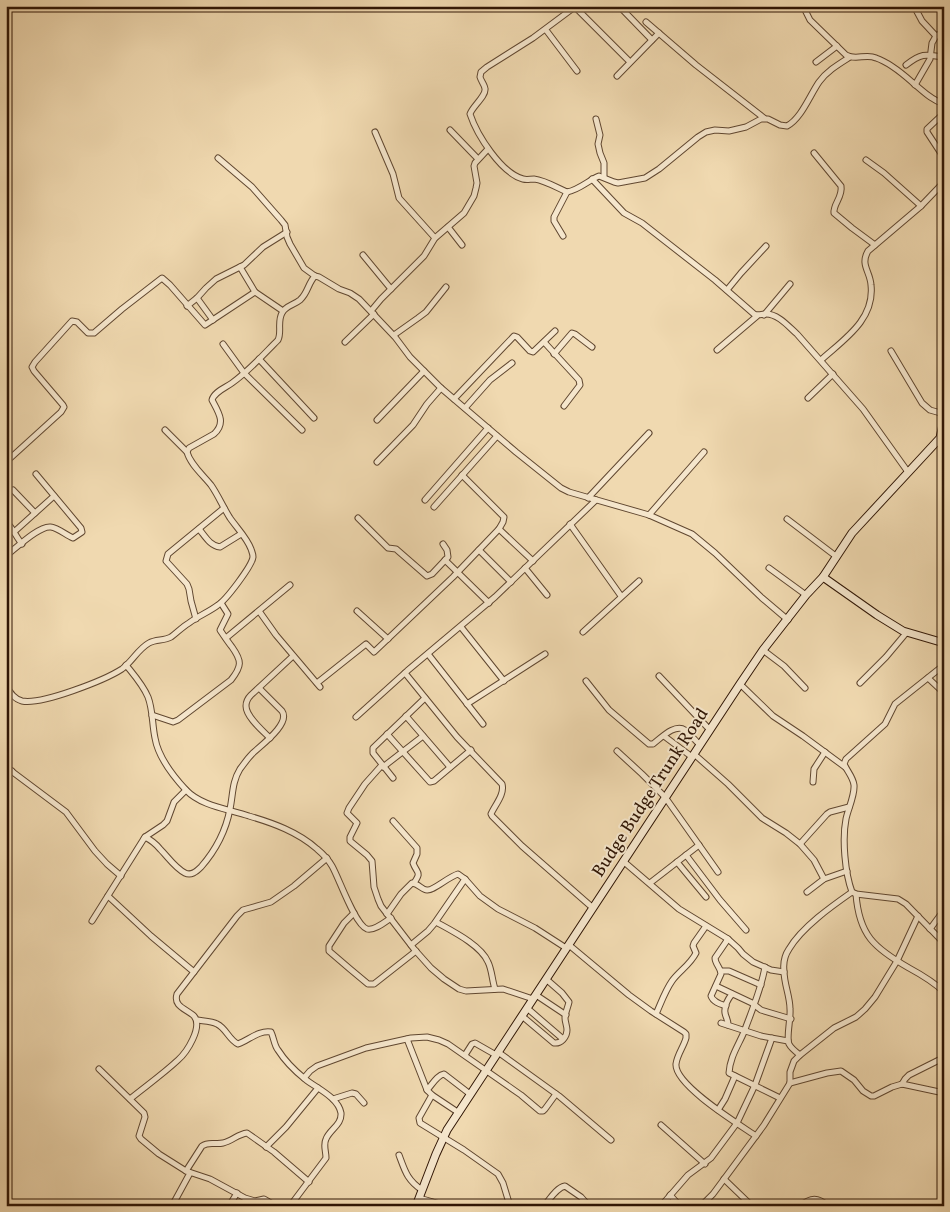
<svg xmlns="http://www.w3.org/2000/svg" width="950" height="1212" viewBox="0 0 950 1212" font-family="Vollkorn,serif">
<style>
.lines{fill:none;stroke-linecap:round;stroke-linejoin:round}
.street-casing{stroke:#604730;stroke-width:7}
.secondary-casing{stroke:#301605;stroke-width:9}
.street{stroke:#f5e6cc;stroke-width:5}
.secondary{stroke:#f5e6cc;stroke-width:7}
.labels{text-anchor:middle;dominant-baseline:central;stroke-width:4;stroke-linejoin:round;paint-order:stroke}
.street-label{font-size:18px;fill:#301605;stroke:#f5e6cc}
</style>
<rect width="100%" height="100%" fill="#f0d9b0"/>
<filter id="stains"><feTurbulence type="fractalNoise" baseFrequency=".004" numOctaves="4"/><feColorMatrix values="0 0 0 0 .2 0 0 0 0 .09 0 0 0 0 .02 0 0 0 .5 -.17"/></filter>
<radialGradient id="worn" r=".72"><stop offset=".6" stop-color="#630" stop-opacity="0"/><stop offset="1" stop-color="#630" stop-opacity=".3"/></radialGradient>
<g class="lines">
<defs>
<g id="street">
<path d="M576,6L533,38L487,67L481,72L480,77C481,81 485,85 485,89C486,96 472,107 470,114C477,135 501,173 523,179C527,180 530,179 534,179C544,180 558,188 567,192C579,190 589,180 599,176L614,182L618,183L645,178L659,169L698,137L706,132L715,130L729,131L746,127L761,119H768L780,125L787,126C801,119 810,95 819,82C827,71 839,64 850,57"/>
<polyline points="619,6 652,40"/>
<path d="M803,6L810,20L846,55C856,61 866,53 876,58C888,62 903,74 912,82C922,90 931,100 944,104"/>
<polyline points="914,6 922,21 936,36"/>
<polyline points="575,7 630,62"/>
<polyline points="646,22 696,65 764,118"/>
<polyline points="546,30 577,71"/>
<polyline points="816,62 837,46"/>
<path d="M906,65C921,53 925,54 944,57"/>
<polyline points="617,76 659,33"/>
<polyline points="915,85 930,59 932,43 936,36 944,32"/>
<polyline points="944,113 927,129 927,132 944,158"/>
<polyline points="596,119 600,135 598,144 600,153 604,163 604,177"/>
<polyline points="450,130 478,159"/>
<polyline points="375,132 393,174 399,198 435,238"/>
<path d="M814,153L841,186C843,197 833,204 834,213L852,228L875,245"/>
<polyline points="218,158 252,187 281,220 285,225 287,237 290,244 304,268 315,276 319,277 339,289 350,293 359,299 395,337 410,357 441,388 516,452 561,488 569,492 649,515 692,534 715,553 762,598 788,620"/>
<polyline points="866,160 884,173 921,206"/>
<path d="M592,179L624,213L642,223L674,248L715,280L754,314C759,316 761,314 766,314C778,314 788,326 797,334L863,409L908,472"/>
<polyline points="448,227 462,245"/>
<polyline points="563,236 554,221 554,217 567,192"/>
<polyline points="363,255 391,289"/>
<polyline points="240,267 255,292"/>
<polyline points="727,290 741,273 766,246"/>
<polyline points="197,298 213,320"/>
<polyline points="187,306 197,298 206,288 216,279 244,265 263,247 287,232"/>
<polyline points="371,311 381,299 424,256 435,238 464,213 474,196 476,188 477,183 474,166 475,163 488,149"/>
<polyline points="764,315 790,284"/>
<polyline points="394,335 418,318 426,312 446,287"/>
<polyline points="345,342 374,314"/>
<polyline points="544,342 579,380 580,385 564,406"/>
<polyline points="223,344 244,373 302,430"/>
<polyline points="717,350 757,316"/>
<polyline points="891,351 922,403 930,410 944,414"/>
<polyline points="554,354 572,333 575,334 592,347"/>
<polyline points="259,359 314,418"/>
<path d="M821,360C843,340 875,320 871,285C870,271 860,265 868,251L921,206L944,182"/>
<polyline points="808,398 833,374"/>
<polyline points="454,399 514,336 517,337 530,351 533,352 555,331"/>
<polyline points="465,408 490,380 512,363"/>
<polyline points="377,420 424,371"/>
<polyline points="165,430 187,452"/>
<polyline points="6,462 61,412 64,407 63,405 34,371 32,367 35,362 72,321 77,322 88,333 94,333 122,309 162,278 170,285 205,325 255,292 283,311"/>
<polyline points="377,462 413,425 427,404 441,388"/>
<polyline points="13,490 35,513"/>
<polyline points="588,498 649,433"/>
<polyline points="425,500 488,428"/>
<polyline points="434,507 497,436"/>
<polyline points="649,515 704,452"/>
<polyline points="358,518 388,548 396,549 427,576 432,574 448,557 447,550 443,544"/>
<polyline points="787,519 837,557"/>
<path d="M6,522C13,528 16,537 22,544"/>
<polyline points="570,524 621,596"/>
<path d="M199,529C205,536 210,546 220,547L241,534"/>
<polyline points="499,529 533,561"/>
<polyline points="14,532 54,496"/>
<polyline points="479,550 511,582"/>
<path d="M6,556C15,549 39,525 51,527C58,528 66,535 73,538L82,532L81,528L36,474"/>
<polyline points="445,560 489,603"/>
<polyline points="525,568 547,595"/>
<polyline points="769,568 806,595"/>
<polyline points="259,611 276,635 320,687"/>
<polyline points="357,611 388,639"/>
<polyline points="196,619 191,601 189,589 187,584 166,561 168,554 224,508"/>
<polyline points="461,627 504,681"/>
<polyline points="583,632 639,581"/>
<polyline points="226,638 290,585"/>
<polyline points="763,650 784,666 805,688"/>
<polyline points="428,654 483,724"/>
<path d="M126,665C134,675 143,685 148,697C153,710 152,724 155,738C158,756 173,776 186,790C201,806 228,809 249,816C273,823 298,832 317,849C323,854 328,859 332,866C339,878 355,925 367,929C374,931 385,922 391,918"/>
<path d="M944,665L895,704L885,724L846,759L844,764C847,771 853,777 854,785C855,795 848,809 846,819C842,839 845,873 852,892L856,894L898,899L906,904L944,943"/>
<path d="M405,673L457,737L502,784C505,794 495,805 491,814L492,816L522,846L593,908"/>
<polyline points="659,676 710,730"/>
<polyline points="928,678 944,693"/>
<path d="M586,681L609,710L649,744H653C661,738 675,723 685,730C690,734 695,740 700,745"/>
<polyline points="317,683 366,644 374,652 453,577 499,529 503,522 504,517 462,475"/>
<polyline points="860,683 886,657 907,632"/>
<polyline points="740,684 773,716 803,736 845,767"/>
<path d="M6,686C10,692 14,699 22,701C42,705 105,680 122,669C132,662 138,649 149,643C156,639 164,641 171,637C177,633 182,627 189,623C198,616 209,612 218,605C226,600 252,566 253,557C253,554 252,552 251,549C247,538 237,528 230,518C223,507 218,495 211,485C203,475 190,464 187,452L189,448L214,434C226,423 219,413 212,400C214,392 225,388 232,383C249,371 263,355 278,340C282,332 277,322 282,313C285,306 294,305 300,300C308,293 308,283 315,276"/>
<polyline points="467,704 545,654"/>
<path d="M152,715L173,722L178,720L231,680C242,666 242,661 232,647C228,642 224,636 220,630L228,614L221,603"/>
<polyline points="406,716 450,767"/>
<polyline points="356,717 407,671 495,597 596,500"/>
<polyline points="387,734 430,782 434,781 471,750"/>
<polyline points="664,736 692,757"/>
<path d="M270,738C263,731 246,717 246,706C246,701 248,698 251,695L293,656"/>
<polyline points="617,751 642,774 665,797 718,872"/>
<polyline points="694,754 728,784 762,818 786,833 800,844 814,860 824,879"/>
<polyline points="382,765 365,784 349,808 347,813 357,823 350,837 350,841 367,855 372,861 374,887 378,899 381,906 414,949 431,968 444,979 459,989 466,991 503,989 533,999"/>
<polyline points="6,767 66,812 95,851 107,864 121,876"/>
<polyline points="383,767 423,736"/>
<polyline points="6,777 12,771"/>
<polyline points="393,778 373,753 373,748 425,698"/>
<polyline points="813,782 814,769 825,752"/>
<path d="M393,821L417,848V854L413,863C417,874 422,871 414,883"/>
<path d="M145,837C151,840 156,844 160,849C168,857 175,868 185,873C191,876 196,872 201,867C215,851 226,830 230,809C233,795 232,782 240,769C244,764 247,759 252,754C260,746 291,724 282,711L259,688"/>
<polyline points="800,844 827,814 830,812 849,807"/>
<polyline points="686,855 720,900 746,930"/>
<polyline points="623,861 679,909 728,939 738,948 743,954 753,962 771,970 784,972"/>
<polyline points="677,862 706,897"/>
<polyline points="650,883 699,845"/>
<polyline points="807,892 824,879 847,871"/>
<path d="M856,894C859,935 874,948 909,968C922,975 934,982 944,992"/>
<polyline points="108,896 151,936 194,972"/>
<polyline points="354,913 344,923 329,946 329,951 350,969 368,984 374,984 416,951"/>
<path d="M387,914L401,894L412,883C419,884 422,890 427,890C433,891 448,877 458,874L465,879L480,896L498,909L535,928L566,948"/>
<polyline points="92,921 143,840 145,837 163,825 167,821 174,802 186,790"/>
<path d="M436,922C452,931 481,945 488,962C492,970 492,980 495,989"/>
<polyline points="930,929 944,910"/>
<polyline points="411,945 428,931 434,924 465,879"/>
<path d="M569,945L629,995L651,1011L684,1032L686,1034V1038C684,1046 677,1055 676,1064C674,1085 740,1125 756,1136"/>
<path d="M765,967C761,990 752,1010 744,1032C738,1046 730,1057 729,1073L780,1098"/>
<polyline points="721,971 729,971 761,985"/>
<polyline points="716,986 752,1003 761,1010 791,1019"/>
<polyline points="536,995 566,1015"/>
<path d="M726,1006C720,1004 713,1002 711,996L721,974C721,968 715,964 715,958L728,939"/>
<polyline points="527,1008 563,1039"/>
<path d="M656,1014C661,1003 665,991 672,981C679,971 690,965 696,953L693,946L694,943L706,926"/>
<path d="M522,1016L554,1043C561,1044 567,1037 567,1030C567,1026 565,1022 565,1018C565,1013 568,1007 569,1002L562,993L546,979"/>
<path d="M197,1020C203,1021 212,1021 217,1024C226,1028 229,1040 238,1044C249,1040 259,1030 271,1032C274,1038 274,1045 278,1050C285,1061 295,1071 305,1079C316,1088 338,1097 341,1113C342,1125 330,1129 326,1139C323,1145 326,1151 326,1158L290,1206"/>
<polyline points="721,1023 761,1036 788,1041"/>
<path d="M728,1025C728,1019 726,1018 725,1013C724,1006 728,999 732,994"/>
<polyline points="407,1039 427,1090 432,1095 459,1113"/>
<polyline points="498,1052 559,1096 611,1140"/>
<polyline points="465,1055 472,1044 475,1043 496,1055"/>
<path d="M800,1055C796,1052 791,1048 789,1044C786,1038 791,1018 790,1009C790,996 784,984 784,971C783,963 785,955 789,949C802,927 832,906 852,892"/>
<polyline points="99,1069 144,1113 145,1117 139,1136 141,1139 159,1154 186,1171 210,1179 245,1198 255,1201 264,1199 276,1206"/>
<polyline points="304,1078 310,1071 317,1066 366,1048 411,1038 427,1037 439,1040 448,1044 521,1095 540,1111 543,1111 545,1109 556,1094"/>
<polyline points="790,1083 827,1073 841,1071 854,1080 863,1091 871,1096 874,1096 892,1087 902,1084 944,1093"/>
<polyline points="902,1084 905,1079 909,1075 941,1059"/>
<path d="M427,1090C432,1085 437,1075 444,1074L470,1094"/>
<polyline points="432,1095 419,1118 420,1123 464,1150 498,1174 503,1183 510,1206"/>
<path d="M130,1099C146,1086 163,1074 178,1060C187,1052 203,1027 194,1016C187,1009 173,1007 177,994L237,916L243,910L271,902L294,886L327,858"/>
<polyline points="333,1099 352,1093 356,1094 364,1103"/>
<polyline points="718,1110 725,1099 735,1076"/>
<polyline points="661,1125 705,1164"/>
<polyline points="266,1147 286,1127 318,1088"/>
<path d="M399,1155C405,1171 407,1180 422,1190"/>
<path d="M186,1171L202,1146C209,1141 215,1145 223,1143C232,1141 238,1134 247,1133L274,1152L309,1182"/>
<polyline points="724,1179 752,1206"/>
<polyline points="670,1195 680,1206"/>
<polyline points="419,1198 447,1206"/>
<polyline points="172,1206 190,1173"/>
<polyline points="229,1206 237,1193"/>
<path d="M544,1206C550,1199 556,1188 565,1186L581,1197L589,1206"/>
<polyline points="661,1206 688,1175 711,1158 737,1123 755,1085 772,1038"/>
<polyline points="701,1206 713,1194 764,1125 790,1083 790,1072 794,1061 800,1055 834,1028 856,1017 865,1009 875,997 897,961 918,916"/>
<path d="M800,1206C811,1197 818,1197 828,1206"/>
</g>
<g id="secondary">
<polyline points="823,577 877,615 903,631 944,643"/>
<polyline points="416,1206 436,1154 447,1130 740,684 763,650 806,595 823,577 852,533 940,438 944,420"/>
</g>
</defs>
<!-- street casing -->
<use href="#street" class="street-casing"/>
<!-- secondary casing -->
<use href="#secondary" class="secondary-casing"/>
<!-- street -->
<use href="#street" class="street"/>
<!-- secondary -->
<use href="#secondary" class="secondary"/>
</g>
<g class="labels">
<!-- street labels -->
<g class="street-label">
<text transform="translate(651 793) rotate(-57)">Budge Budge Trunk Road</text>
</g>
</g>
<!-- margin -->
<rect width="950" height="1212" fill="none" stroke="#f0d9b0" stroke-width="25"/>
<rect x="8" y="8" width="935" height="1197" fill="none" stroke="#301605" stroke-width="2.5"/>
<rect x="12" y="12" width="925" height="1187" fill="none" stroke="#301605"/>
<rect width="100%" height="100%" filter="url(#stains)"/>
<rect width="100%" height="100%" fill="url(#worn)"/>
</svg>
